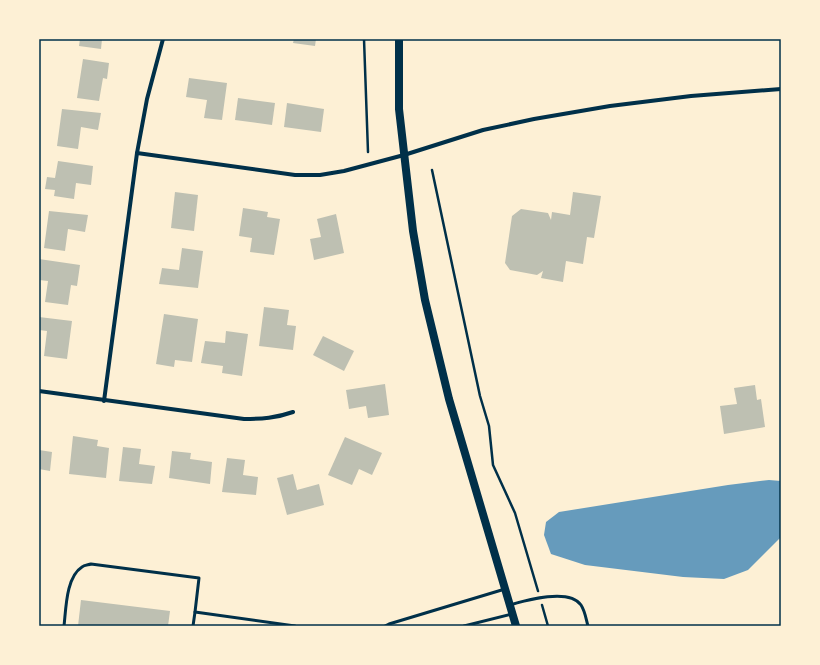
<svg xmlns="http://www.w3.org/2000/svg" width="820" height="665" viewBox="0 0 820 665" font-family="'Fira Sans Condensed',sans-serif">
<style>
.water{fill:#669bbc}
.building{fill:#bec0b2}
.lines{fill:none;stroke-linecap:round;stroke-linejoin:round}
.path{stroke:#003049;stroke-width:2.5}
.service{stroke:#003049;stroke-width:3}
.minor{stroke:#003049;stroke-width:4}
.secondary{stroke:#003049;stroke-width:8}
.neatline{fill:none;stroke:#003049;stroke-width:1.5}
</style>
<rect width="100%" height="100%" fill="#fdf0d5"/>
<!-- water -->
<polygon class="water" points="769,480 781,481 781,537 748,570 724,579 683,577 585,565 551,554 544,535 546,522 559,512 728,485"/>
<!-- building -->
<g class="building">
<polygon points="80,39 102,39 101,49 79,46"/>
<polygon points="294,39 316,39 315,46 293,43"/>
<polygon points="83,59 109,63 107,79 103,78 99,101 77,98"/>
<polygon points="189,78 227,83 222,120 204,118 207,100 186,97"/>
<polygon points="238,98 275,103 272,125 235,120"/>
<polygon points="287,103 324,109 321,132 284,127"/>
<polygon points="62,109 101,113 98,130 81,127 78,149 57,146"/>
<polygon points="58,161 93,166 91,185 76,183 74,199 54,196 55,190 45,189 47,177 55,178"/>
<polygon points="175,192 198,195 194,231 171,228"/>
<polygon points="573,192 601,196 594,238 587,237 583,264 566,261 563,282 541,278 543,271 537,275 510,270 505,263 512,216 521,209 548,213 551,220 552,212 570,215"/>
<polygon points="243,208 268,212 267,217 280,219 274,255 250,252 252,238 239,236"/>
<polygon points="49,211 88,215 85,232 68,229 65,251 44,248"/>
<polygon points="336,214 344,253 314,260 310,239 321,237 317,219"/>
<polygon points="182,248 203,251 198,288 159,284 162,268 179,270"/>
<polygon points="39,259 80,265 77,286 71,285 68,305 45,302 48,281 39,280"/>
<polygon points="264,307 289,310 287,325 296,326 293,350 259,346"/>
<polygon points="164,314 198,319 192,362 175,360 174,367 156,364"/>
<polygon points="39,317 72,321 67,359 44,356 47,331 39,330"/>
<polygon points="226,331 248,334 242,376 222,373 223,366 201,363 205,341 225,343"/>
<polygon points="323,336 354,351 344,371 313,355"/>
<polygon points="385,384 389,415 368,418 366,406 349,409 346,390"/>
<polygon points="755,385 757,400 761,399 765,427 724,434 720,406 737,404 734,388"/>
<polygon points="73,436 98,440 97,446 109,448 106,478 69,474"/>
<polygon points="345,437 382,453 372,475 359,469 352,485 328,475"/>
<polygon points="123,447 141,449 139,464 155,466 152,484 119,481"/>
<polygon points="39,450 52,452 50,471 39,469"/>
<polygon points="172,451 191,453 190,459 212,462 210,484 169,478"/>
<polygon points="227,458 245,460 243,475 258,477 256,495 222,492"/>
<polygon points="293,474 297,490 319,484 324,505 287,515 277,478"/>
<polygon points="81,600 170,611 168,626 78,626"/>
</g>
<g class="lines">
<!-- path -->
<g class="path">
<polyline points="364,39 368,152"/>
<polyline points="432,170 480,396 489,426 493,465 515,513 538,591"/>
<polyline points="542,605 548,626"/>
</g>
<!-- service -->
<g class="service">
<path d="M510,605C527,600 569,588 581,605C585,611 586,619 588,626"/>
<path d="M64,626C66,609 66,577 82,567C84,565 88,565 91,564L199,578L195,612"/>
<polyline points="193,626 195,612 295,626"/>
<polyline points="385,626 389,624 505,589"/>
<polyline points="464,626 512,614"/>
</g>
<!-- minor -->
<g class="minor">
<polyline points="137,153 295,175 320,175 344,171 404,155 483,130 534,119 610,106 691,96 781,89"/>
<path d="M39,391L244,419C262,419 276,418 293,412"/>
<polyline points="104,401 137,153 147,99 163,39"/>
</g>
<!-- secondary -->
<polyline class="secondary" points="399,39 399,109 413,231 425,300 449,399 516,626"/>
</g>
<!-- border -->
<rect width="820" height="665" fill="none" stroke="#fdf0d5" stroke-width="80"/>
<rect x="40" y="40" width="740" height="585" class="neatline"/>
</svg>
